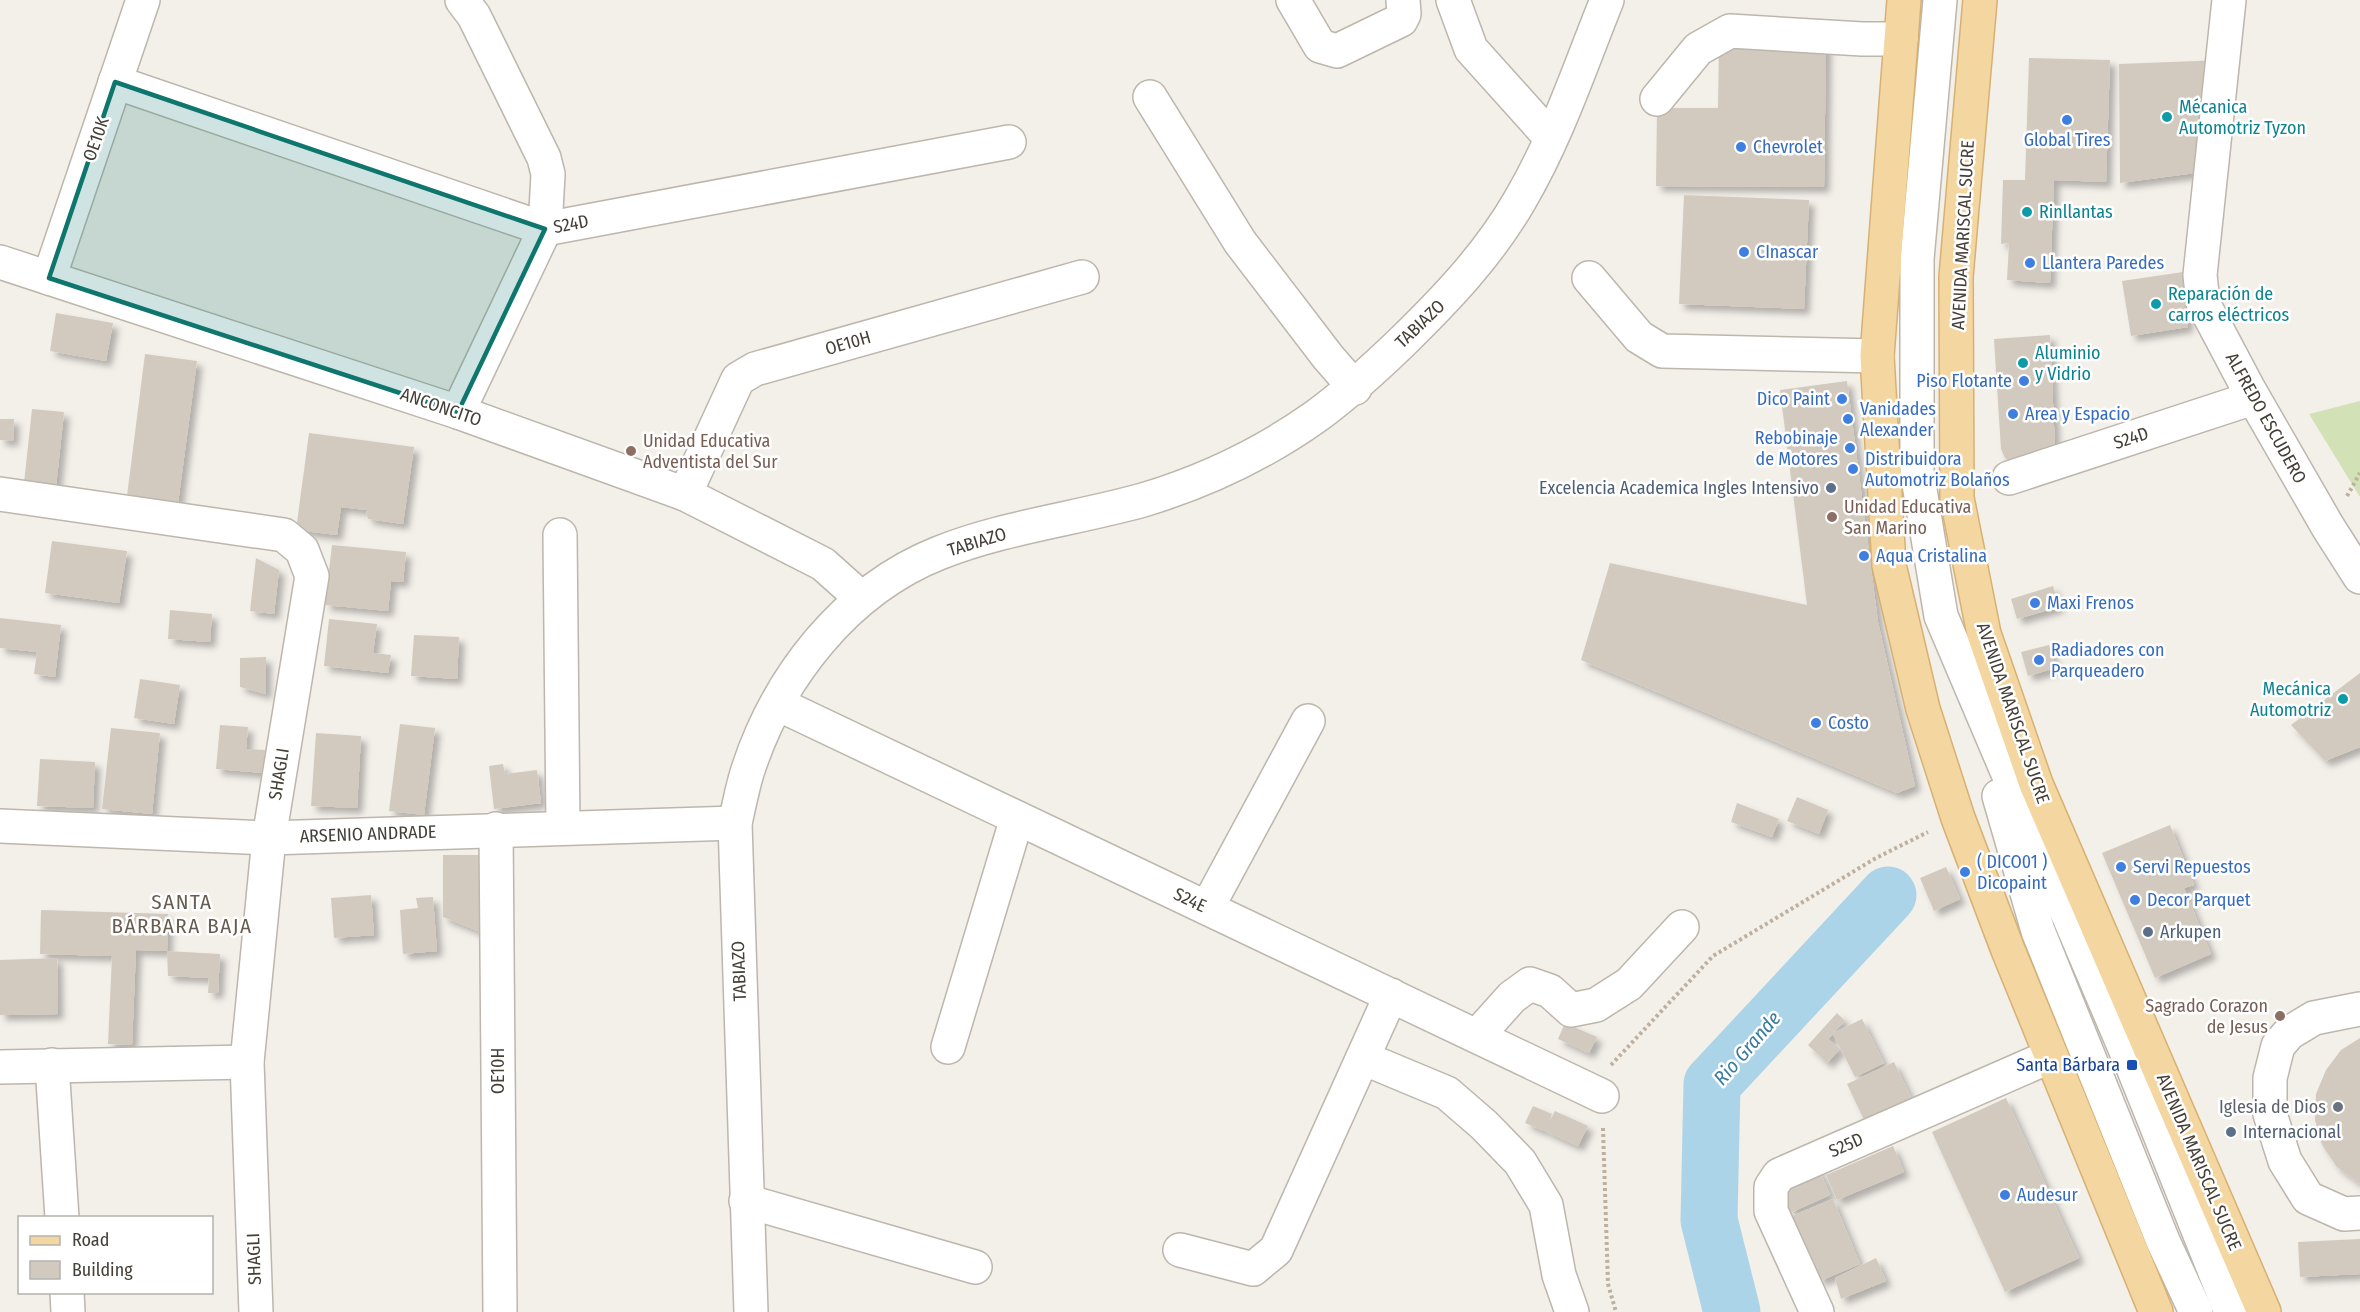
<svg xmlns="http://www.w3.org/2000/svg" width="2360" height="1312" viewBox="0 0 2360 1312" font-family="'Fira Sans Condensed',sans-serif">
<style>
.green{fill:#d2e2b6}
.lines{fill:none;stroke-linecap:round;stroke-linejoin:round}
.river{stroke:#acd4e9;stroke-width:57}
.building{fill:#d3cabf;filter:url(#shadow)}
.minor-casing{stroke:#bdb6ac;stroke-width:36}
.major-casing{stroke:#d7b172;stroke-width:36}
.path{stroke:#bdb09f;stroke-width:4;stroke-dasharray:3 3;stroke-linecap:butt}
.minor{stroke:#fff;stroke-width:33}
.major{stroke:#f4d6a1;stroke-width:33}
.marked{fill:#0f766e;fill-opacity:0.2;stroke:#0f766e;stroke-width:4.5;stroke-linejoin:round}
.culture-dot{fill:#0f9aa8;stroke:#fff;stroke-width:2}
.shop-dot{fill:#3f7fe0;stroke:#fff;stroke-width:2}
.education-dot{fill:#8d6e63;stroke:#fff;stroke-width:2}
.service-dot{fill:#5c6f8a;stroke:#fff;stroke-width:2}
.transit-dot{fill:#1a4fb4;stroke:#fff;stroke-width:2}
.worship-dot{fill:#6b7280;stroke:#fff;stroke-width:2}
.labels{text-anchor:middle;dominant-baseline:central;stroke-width:5;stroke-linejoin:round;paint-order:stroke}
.culture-label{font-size:18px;fill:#0d838f;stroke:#fff;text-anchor:start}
.street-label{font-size:18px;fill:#453f38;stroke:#fff}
.shop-label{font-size:18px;fill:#366cbe;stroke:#fff;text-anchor:start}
.education-label{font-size:18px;fill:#785e54;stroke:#fff;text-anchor:start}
.service-label{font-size:18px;fill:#4e5e75;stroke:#fff;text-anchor:start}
.transit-label{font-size:18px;fill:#164399;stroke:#fff;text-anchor:end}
.worship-label{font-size:18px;fill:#5b616d;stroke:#fff;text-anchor:end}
.water-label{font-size:20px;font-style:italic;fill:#3a7b9f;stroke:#fff}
.quarter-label{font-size:21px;letter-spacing:1.5px;fill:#675c50;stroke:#fff}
</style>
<defs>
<filter id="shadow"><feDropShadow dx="5.5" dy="5.5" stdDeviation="3" flood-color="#0004"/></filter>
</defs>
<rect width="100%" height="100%" fill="#f3efe9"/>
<!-- green -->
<polygon class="green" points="2360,401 2360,497 2309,414"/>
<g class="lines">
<!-- river -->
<polyline class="river" points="1732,1312 1709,1220 1712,1084 1888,895"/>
</g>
<!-- building -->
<g class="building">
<polygon points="1719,43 1826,44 1824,187 1656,186 1657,108 1718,108"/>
<polygon points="2029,58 2110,60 2106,182 2054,180 2050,283 2007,280 2009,243 2001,244 2003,180 2025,180"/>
<polygon points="2222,60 2210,171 2120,183 2119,64"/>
<polygon points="1684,195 1809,200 1804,309 1679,304"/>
<polygon points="2183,272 2188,327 2131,336 2122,281"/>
<polygon points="56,313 113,323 106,361 50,351"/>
<polygon points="2050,335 2055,448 2012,462 2005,458 2001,449 1994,339"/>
<polygon points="145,354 197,361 178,503 127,496"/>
<polygon points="1847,381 1878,622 1915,786 1897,793 1581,660 1610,563 1807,605 1780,390"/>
<polygon points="32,409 64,412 56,487 24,483"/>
<polygon points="0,419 14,419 13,441 0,440"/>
<polygon points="309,433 414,447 403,524 368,519 366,510 341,507 337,535 296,530"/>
<polygon points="52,541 127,551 119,603 45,593"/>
<polygon points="332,545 406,552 403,582 391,581 388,611 325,605"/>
<polygon points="256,558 279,570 274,614 250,611"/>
<polygon points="2053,586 2059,607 2017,619 2011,599"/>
<polygon points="170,610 212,614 210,642 168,639"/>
<polygon points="0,618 61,625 55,677 34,674 37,652 0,648"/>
<polygon points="329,619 377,624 373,653 391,655 388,673 324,666"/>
<polygon points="414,635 459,637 457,679 411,676"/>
<polygon points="2049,645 2056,668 2028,676 2021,652"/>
<polygon points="266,657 266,694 240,687 240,658"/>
<polygon points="2360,673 2360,747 2325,761 2291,725"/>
<polygon points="140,679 180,685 174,724 134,718"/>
<polygon points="400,724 435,728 424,815 389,811"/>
<polygon points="220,725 248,727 246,749 265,750 263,773 216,769"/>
<polygon points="111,728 160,733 152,814 102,809"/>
<polygon points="316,733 361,736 357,808 311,806"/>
<polygon points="40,759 95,762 93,808 37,806"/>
<polygon points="503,764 505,774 537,770 541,803 494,809 489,766"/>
<polygon points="1797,797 1828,810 1819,834 1787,821"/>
<polygon points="1737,803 1779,819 1772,837 1731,822"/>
<polygon points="2170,825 2194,885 2184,888 2211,954 2155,978 2102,853"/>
<polygon points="443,855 491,855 491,936 443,917"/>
<polygon points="1946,867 1960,899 1934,911 1920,878"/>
<polygon points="371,895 374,935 334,938 331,898"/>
<polygon points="433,897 437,951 403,954 400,910 418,908 416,898"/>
<polygon points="41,910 168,914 167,951 136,950 132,1045 108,1044 112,956 40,954"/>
<polygon points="167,951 220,954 218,993 208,993 209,978 168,976"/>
<polygon points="57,958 58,1014 0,1015 0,960"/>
<polygon points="1837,1013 1845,1021 1833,1033 1862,1019 1884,1063 1855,1077 1833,1034 1828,1039 1840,1049 1827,1063 1808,1045"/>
<polygon points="1565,1023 1597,1037 1589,1053 1558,1039"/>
<polygon points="2360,1038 2360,1184 2337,1167 2322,1145 2315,1120 2316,1094 2326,1070 2341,1050"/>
<polygon points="1894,1062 1912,1100 1865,1122 1847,1084"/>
<polygon points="2006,1098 2079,1258 2005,1292 1932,1132"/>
<polygon points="1533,1106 1552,1114 1544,1131 1525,1123"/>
<polygon points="1555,1111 1588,1126 1578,1146 1545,1131"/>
<polygon points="1893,1146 1904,1172 1837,1200 1826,1175"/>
<polygon points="1818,1167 1830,1195 1790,1213 1778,1184"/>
<polygon points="1833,1199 1860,1264 1820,1281 1792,1216"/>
<polygon points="2360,1239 2360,1274 2300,1277 2298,1242"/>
<polygon points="1876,1258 1886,1281 1841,1299 1835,1278"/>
</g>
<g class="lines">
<defs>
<g id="minor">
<polyline points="1293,0 1320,46 1337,51 1401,20 1404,14 1403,0"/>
<polyline points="1453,0 1471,49 1551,138"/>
<polyline points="1940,0 1917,259 1917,472 1941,616 2132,1065 2231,1312"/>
<polyline points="2229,0 2200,275 2203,303 2248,388 2328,527 2360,577"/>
<polyline points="115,82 545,229 1009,142"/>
<polyline points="1150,97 1240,242 1328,357 1355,388"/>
<polyline points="1657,99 1698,49 1730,31 1862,39 1901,39"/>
<polyline points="0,262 458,412 685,494 823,564 861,598"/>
<polyline points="49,278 143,0"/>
<polyline points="1589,278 1639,337 1662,351 1877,356"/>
<polyline points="458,412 545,229 548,174 544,158 474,16 462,0"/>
<polyline points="2009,478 2253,398"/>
<polyline points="0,494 284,535 302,550 312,576 269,838 247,1062 256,1312"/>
<polyline points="685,494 738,379 755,369 1082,277"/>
<polyline points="560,535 563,827"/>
<polyline points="778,704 1602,1096"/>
<polyline points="1999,796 2038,931 2163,1241 2196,1312"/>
<polyline points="0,826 269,838 735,823"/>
<polyline points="496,829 500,1312"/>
<polyline points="1207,908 1308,721"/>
<polyline points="2360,1009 2314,1018 2289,1033 2278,1046 2270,1078 2270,1114 2285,1161 2308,1198 2344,1214 2360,1213"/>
<polyline points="1477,1036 1512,997 1530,984 1550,991 1571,1010 1596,1005 1629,984 1682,927"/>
<polyline points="948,1047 1017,818"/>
<polyline points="1363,1058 1447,1093 1484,1125 1520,1162 1546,1205 1559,1275 1572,1312"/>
<polyline points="52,1065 62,1218"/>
<polyline points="0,1067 247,1062"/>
<polyline points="746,1201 975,1267"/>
<polyline points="1180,1250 1253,1269 1276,1250 1391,995"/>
<polyline points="67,1292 68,1312"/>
<path d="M751,1312L735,823C739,806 742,789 747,773C777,678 846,590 939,553C1004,527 1075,519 1143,500C1203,482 1264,453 1315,417C1347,394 1374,369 1402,342C1447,298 1489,254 1520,200C1557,137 1580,67 1607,0"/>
<polyline points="1817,1312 1771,1211 1771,1187 1779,1175 2051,1056"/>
</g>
<g id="major">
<polyline points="1904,0 1877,356 1889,565 1923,709 1958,818 2008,950 2156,1312"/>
<polyline points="1980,0 1956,277 1957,498 1984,634 2036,784 2264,1312"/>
</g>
</defs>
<!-- minor casing -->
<use href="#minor" class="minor-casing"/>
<!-- major casing -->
<use href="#major" class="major-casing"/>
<!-- path -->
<g class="path">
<polyline points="2347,496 2360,473"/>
<polyline points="1611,1065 1713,956 1876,858 1928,832"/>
<polyline points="1603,1128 1608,1284 1616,1312"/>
</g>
<!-- minor -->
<use href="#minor" class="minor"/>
<!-- major -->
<use href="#major" class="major"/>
</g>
<!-- marked area -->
<path class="marked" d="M115,82L545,229L458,412L49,278Z"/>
<!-- markers -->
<g class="culture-dot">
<circle cx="2167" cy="117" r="6"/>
<circle cx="2027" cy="212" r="6"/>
<circle cx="2156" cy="304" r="6"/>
<circle cx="2023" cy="363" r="6"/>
<circle cx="2343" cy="699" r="6"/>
</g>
<g class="shop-dot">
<circle cx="2067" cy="120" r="6"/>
<circle cx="1741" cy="147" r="6"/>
<circle cx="1744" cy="252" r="6"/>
<circle cx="2030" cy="263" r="6"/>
<circle cx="2024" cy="381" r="6"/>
<circle cx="1842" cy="399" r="6"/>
<circle cx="2013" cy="414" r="6"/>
<circle cx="1848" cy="419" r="6"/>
<circle cx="1850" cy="448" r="6"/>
<circle cx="1853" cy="469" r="6"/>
<circle cx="1864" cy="556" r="6"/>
<circle cx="2035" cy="603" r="6"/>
<circle cx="2039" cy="660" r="6"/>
<circle cx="1816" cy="723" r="6"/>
<circle cx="2121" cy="867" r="6"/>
<circle cx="1965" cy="872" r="6"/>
<circle cx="2135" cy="900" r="6"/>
<circle cx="2005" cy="1195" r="6"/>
</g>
<g class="education-dot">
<circle cx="631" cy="451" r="6"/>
<circle cx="1832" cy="517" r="6"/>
<circle cx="2280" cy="1016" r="6"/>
</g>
<g class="service-dot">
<circle cx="1831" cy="488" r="6"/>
<circle cx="2148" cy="932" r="6"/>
<circle cx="2231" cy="1132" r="6"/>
</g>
<rect class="transit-dot" x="2126" y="1059" width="12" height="12" rx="3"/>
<circle class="worship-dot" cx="2338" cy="1107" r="6"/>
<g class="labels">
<!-- culture labels -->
<g class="culture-label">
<text x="2179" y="107">Mécanica<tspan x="2179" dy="21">Automotriz Tyzon</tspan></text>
<text x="2039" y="212">Rinllantas</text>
<text x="2168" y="294">Reparación de<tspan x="2168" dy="21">carros eléctricos</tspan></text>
<text x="2035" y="353">Aluminio<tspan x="2035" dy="21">y Vidrio</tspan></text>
<text x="2331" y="689" text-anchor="end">Mecánica<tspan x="2331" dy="21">Automotriz</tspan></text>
</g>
<!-- street labels -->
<g class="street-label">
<text transform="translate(96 139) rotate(-71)">OE10K</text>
<text transform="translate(571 224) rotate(-11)">S24D</text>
<text transform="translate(1963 235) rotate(-87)">AVENIDA MARISCAL SUCRE</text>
<text transform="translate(1420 324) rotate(-44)">TABIAZO</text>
<text transform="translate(848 343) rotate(-16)">OE10H</text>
<text transform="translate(441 407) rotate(19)">ANCONCITO</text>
<text transform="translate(2266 418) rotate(61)">ALFREDO ESCUDERO</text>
<text transform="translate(2131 438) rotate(-18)">S24D</text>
<text transform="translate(977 542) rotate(-17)">TABIAZO</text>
<text transform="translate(2013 713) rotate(71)">AVENIDA MARISCAL SUCRE</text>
<text transform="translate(279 774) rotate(-81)">SHAGLI</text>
<text transform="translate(368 834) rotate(-2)">ARSENIO ANDRADE</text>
<text transform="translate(1190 900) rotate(25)">S24E</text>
<text transform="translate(739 971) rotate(-92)">TABIAZO</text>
<text transform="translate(498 1071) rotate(-90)">OE10H</text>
<text transform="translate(1846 1145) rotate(-24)">S25D</text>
<text transform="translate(2199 1162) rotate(67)">AVENIDA MARISCAL SUCRE</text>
<text transform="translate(254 1259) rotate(-92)">SHAGLI</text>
</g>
<!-- shop labels -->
<g class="shop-label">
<text x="2067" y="140" text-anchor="middle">Global Tires</text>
<text x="1753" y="147">Chevrolet</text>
<text x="1756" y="252">CInascar</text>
<text x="2042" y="263">Llantera Paredes</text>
<text x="2012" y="381" text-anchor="end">Piso Flotante</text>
<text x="1830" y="399" text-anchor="end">Dico Paint</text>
<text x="1860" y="409">Vanidades<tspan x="1860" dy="21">Alexander</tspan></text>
<text x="2025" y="414">Area y Espacio</text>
<text x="1838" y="438" text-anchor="end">Rebobinaje<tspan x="1838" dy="21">de Motores</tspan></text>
<text x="1865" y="459">Distribuidora<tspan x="1865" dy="21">Automotriz Bolaños</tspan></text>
<text x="1876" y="556">Aqua Cristalina</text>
<text x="2047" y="603">Maxi Frenos</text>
<text x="2051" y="650">Radiadores con<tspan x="2051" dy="21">Parqueadero</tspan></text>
<text x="1828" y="723">Costo</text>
<text x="1977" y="862">( DICO01 )<tspan x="1977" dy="21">Dicopaint</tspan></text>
<text x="2133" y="867">Servi Repuestos</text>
<text x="2147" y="900">Decor Parquet</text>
<text x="2017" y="1195">Audesur</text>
</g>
<!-- education labels -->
<g class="education-label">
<text x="643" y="441">Unidad Educativa<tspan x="643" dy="21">Adventista del Sur</tspan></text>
<text x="1844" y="507">Unidad Educativa<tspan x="1844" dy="21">San Marino</tspan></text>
<text x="2268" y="1006" text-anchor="end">Sagrado Corazon<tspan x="2268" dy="21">de Jesus</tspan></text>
</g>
<!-- service labels -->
<g class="service-label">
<text x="1819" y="488" text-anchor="end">Excelencia Academica Ingles Intensivo</text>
<text x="2160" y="932">Arkupen</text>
<text x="2243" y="1132">Internacional</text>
</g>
<!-- transit labels -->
<g class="transit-label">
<text x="2120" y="1065">Santa Bárbara</text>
</g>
<!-- worship labels -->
<g class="worship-label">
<text x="2326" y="1107">Iglesia de Dios</text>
</g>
<!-- water labels -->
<g class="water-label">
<text transform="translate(1747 1048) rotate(-49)">Rio Grande</text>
</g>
<!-- quarter labels -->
<g class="quarter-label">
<text x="182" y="902">SANTA<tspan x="182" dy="24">BÁRBARA BAJA</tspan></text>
</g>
</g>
<!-- legend -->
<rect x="18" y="1216" width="195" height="78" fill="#ffffff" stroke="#b5b2af" stroke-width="1.5"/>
<rect x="30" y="1236" width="30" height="9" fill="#f4d6a1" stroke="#b5b2af" stroke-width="1.5"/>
<text x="72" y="1246" font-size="18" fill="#453f38">Road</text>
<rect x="30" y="1261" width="30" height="18" fill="#d3cabf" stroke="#b5b2af" stroke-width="1.5"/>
<text x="72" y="1276" font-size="18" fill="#453f38">Building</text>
</svg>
